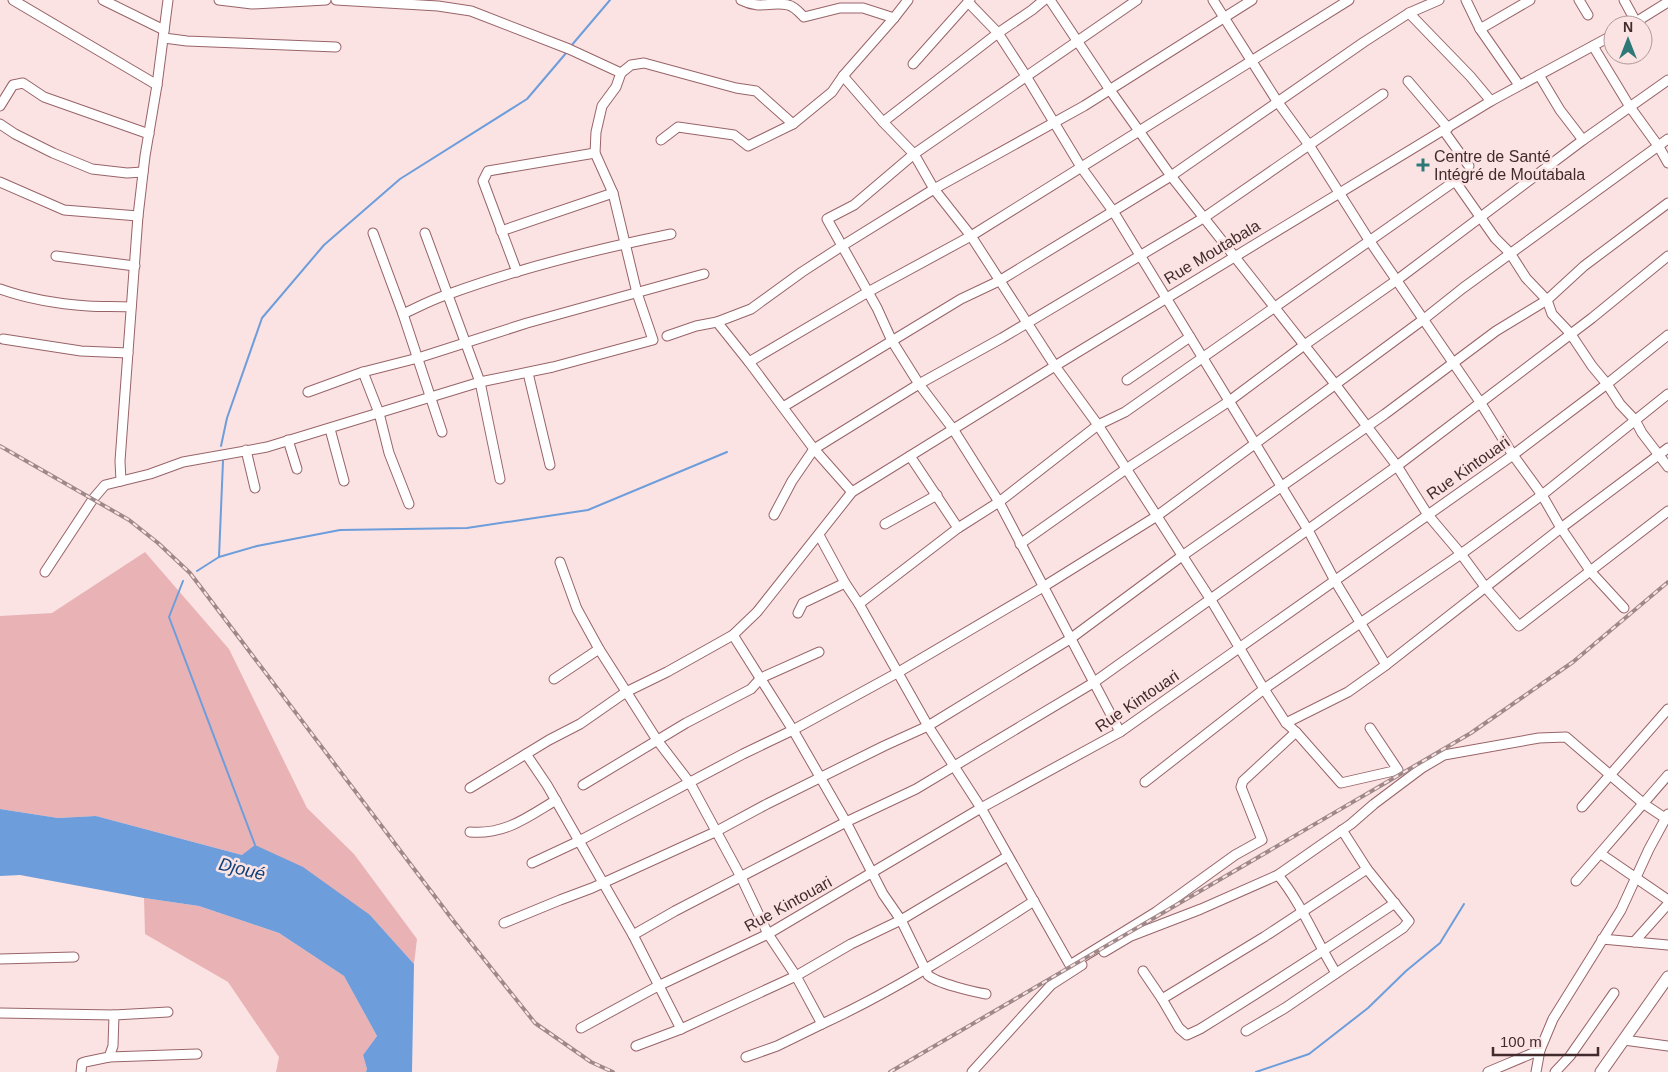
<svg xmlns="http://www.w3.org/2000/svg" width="1668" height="1072" viewBox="0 0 1668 1072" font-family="Arial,sans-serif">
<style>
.green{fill:#e9b3b6}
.water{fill:#6d9dda}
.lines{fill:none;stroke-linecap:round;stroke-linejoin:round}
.stream{stroke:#6d9dda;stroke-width:2}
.street-casing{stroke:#986468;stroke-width:11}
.secondary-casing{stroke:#986468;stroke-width:13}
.street{stroke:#fff;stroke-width:9}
.secondary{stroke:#fff;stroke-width:11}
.rail-casing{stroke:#9f8889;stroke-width:4}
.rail{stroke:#fbe3e4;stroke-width:2;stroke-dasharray:5.5;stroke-linecap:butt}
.poi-dot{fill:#2f7878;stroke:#fbe3e4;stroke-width:2}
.labels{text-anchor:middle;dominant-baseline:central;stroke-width:5;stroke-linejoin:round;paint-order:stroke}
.poi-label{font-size:16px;fill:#422b2c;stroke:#fbe3e4;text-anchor:start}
.street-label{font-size:16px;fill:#422b2c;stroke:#fbe3e4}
.water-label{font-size:18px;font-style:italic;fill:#0f4078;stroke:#fbe3e4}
</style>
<rect width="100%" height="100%" fill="#fbe3e4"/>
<!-- green -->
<g class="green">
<polygon points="145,552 229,649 307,808 354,854 417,939 414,964 370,915 242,855 96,816 58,818 0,809 0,616 52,613"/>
<polygon points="144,898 199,906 279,933 344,976 377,1036 363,1055 367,1069 366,1072 276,1072 279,1057 228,982 145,934"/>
</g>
<!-- water -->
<polygon class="water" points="0,809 58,818 96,816 242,855 255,845 303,867 370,915 414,964 412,1072 366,1072 367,1069 363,1055 377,1036 344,976 279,933 199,906 144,898 20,875 0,876"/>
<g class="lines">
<!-- stream -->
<g class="stream">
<polyline points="571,46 610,0"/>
<polyline points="221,446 227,418 262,318 324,245 400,179 527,99 567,52"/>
<polyline points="219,557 257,546 340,530 467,528 588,510 727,452"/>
<polyline points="197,571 219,557 223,461"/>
<polyline points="183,581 169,617 255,845"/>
<polyline points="1256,1072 1309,1054 1368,1008 1406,971 1440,943 1464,904"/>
</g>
<defs>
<g id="street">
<polyline points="13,0 157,85"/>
<polyline points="103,0 164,30"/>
<polyline points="219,0 252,4 326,0"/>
<polyline points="336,0 438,6 471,11 569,49 621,73"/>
<path d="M741,0C761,10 770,1 788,5C794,6 799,12 804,17L840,8H863L894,18"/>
<polyline points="1050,0 1110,90 1171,176 1335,384 1397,466 1428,515 1461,554 1486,588 1519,626 1668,511"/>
<polyline points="1213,0 1277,101 1309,145 1369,240 1480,402 1513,455 1542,495 1561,528 1591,572 1624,608"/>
<polyline points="1466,0 1480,29 1519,85"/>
<polyline points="1579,0 1588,15"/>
<polyline points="1624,0 1636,22"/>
<polyline points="968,2 998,33 1026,76 1081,167 1113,211 1308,530 1335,581 1386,665"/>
<polyline points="1409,13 1470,76 1491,101"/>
<polyline points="1631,25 1668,2"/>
<polyline points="1480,29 1530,0"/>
<polyline points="164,38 187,41 336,47"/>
<polyline points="1593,46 1630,107 1659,147 1668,163"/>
<polyline points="913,64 970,0"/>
<polyline points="1539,75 1560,110 1583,140"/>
<polyline points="843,76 883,122 914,154 934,189 971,236 1055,366 1098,425 1211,600 1264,689 1286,723 1296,732 1341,783 1398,770 1370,728"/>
<polyline points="1408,81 1448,128"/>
<polyline points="0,106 13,85 23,83 44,97 149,134"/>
<polyline points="883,122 998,33 1032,10 1044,0"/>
<polyline points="0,124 15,134 53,153 92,169 127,173 143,172"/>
<polyline points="1444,131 1469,166"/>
<polyline points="661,140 678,127 734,135 748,146 793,124 832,92 843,76 894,18 908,0"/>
<polyline points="0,182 64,210 138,216"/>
<polyline points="501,231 613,193"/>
<polyline points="373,233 403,314 442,432"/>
<polyline points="425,233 480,382 500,479"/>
<polyline points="56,256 135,266"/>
<polyline points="517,272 483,181 488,171 595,153"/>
<path d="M0,289C28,299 58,304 88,306C102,307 117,306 131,307"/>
<path d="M403,314C418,307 433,299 449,294C520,268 597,249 671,234"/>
<polyline points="717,322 749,362 814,449 852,492"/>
<polyline points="667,336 696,326 717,322 751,309 802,272 842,246 934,189 1084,106 1252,0"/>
<polyline points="3,339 81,351 128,353"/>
<polyline points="749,362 868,292 971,236 1349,0"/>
<polyline points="363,372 379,413 389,453 409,504"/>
<polyline points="528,373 550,465"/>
<polyline points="1127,380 1190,337"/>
<polyline points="308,392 363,372 418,358 527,323 704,274"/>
<polyline points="783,407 961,299 999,281 1171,176 1364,42 1409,13 1439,0"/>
<polyline points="330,429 344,481"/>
<polyline points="288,440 297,469"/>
<polyline points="246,450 255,488"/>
<polyline points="910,456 958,528"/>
<polyline points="121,481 120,461 138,216 145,156 157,85 168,0"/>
<polyline points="774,515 792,481 814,449 919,384 1002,338 1205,217 1383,94"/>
<polyline points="885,524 937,495"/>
<polyline points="819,535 845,583 859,604 928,726 981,808 1070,965 1156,912 1235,855 1262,840 1241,787 1243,781 1296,732"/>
<polyline points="1020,544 1126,469 1228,402 1303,346 1397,280 1583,140 1668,80"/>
<path d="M560,562L577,609L599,649L657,740L690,783L741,877L768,934L796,976L822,1024C896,990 966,945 1034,901"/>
<polyline points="45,572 93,499 105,485 150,474 183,462 267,447 480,382 553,367 653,340 637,293 613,193 595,153 596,132 602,106 616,87 621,73 631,65 644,63 736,88 756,91 793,124"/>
<polyline points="859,604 958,528 999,502 1098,425 1125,412 1455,181 1495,238 1510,253 1526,278 1547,300 1552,314 1570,333 1592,366 1607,384 1620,404 1635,420 1642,433 1668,467"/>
<polyline points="798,613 803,603 845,583"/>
<path d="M733,635L793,730L846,822L883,894L901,920L928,975C936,983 974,992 986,994"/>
<polyline points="554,679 599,649"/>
<polyline points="1286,723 1348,692 1386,665 1561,528 1668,448"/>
<polyline points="1120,732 999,502 953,429 919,384 892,341 877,308 827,219 854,205 914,154 1137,0"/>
<polyline points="526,754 547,785 633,935 681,1029"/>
<polyline points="1145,782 1264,689 1461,554 1542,495 1668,394"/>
<polyline points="583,785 686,723 751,689 761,678 819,652"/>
<polyline points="470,788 549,740 580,724 626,692 667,672 733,635 757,612 852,492 1055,366 1491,101 1613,35"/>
<polyline points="1582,807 1668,709"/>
<path d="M470,832C505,835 528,817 556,800"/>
<polyline points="1601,854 1668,900"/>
<polyline points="532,863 579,841 743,754 793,730 897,673 1043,587 1157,516 1424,319 1463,288 1668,139"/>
<path d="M1278,875C1302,904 1316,941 1336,973"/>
<polyline points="1576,881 1668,775"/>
<polyline points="504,923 560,900 592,888 715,832 767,804 884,746 928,726 1070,639 1182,556 1385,414 1496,331 1547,300 1584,266 1668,203"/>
<polyline points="633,935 675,911 846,822 916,789 1093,683 1397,466 1592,318 1668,256"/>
<polyline points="1602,939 1668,945"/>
<polyline points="1634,942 1668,904"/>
<polyline points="1104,952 1131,936 1201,909 1278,875 1351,824 1374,804 1422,768 1444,755 1539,738 1566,737 1644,804 1665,818"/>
<polyline points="0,959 74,957"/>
<path d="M1143,971L1162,999L1179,1028L1187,1035L1200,1029C1266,988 1331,946 1395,903"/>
<polyline points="1162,999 1264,937 1367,869"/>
<polyline points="0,1013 114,1015 168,1012"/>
<polyline points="581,1028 658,986 768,934 981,808 1120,732 1513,455 1607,384 1668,335"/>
<polyline points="1246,1031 1285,1008 1403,928 1409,921 1367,869 1342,830"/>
<polyline points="1624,1040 1668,1046"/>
<polyline points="636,1046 681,1029 796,976 851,944 901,920 1008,856"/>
<polyline points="109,1057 197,1054"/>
<polyline points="746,1057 777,1046 822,1024"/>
<polyline points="81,1072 82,1063 85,1062 109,1057 113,1046 114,1015"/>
<polyline points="972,1072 1051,985 1082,965"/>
<polyline points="1488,1072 1540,1050"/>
<polyline points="1536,1072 1540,1050 1553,1019 1621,910 1649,849 1668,814"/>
<polyline points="1555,1072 1570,1056 1614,993"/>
</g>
<polyline id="secondary" points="1601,1072 1668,977"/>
</defs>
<!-- street casing -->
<use href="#street" class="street-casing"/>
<!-- secondary casing -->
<use href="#secondary" class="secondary-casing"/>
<!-- street -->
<use href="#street" class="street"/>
<!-- secondary -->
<use href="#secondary" class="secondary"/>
<defs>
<g id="rail">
<polyline points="0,446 129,520 158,543 190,573 452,919 535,1023 591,1062 613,1072"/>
<polyline points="890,1072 1471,733 1573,662 1668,582"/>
</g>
</defs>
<!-- rail casing -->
<use href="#rail" class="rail-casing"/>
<!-- rail -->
<use href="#rail" class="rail"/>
</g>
<!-- markers -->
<path class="poi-dot" d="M1420.5 157.5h5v5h5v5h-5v5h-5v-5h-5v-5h5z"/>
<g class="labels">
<!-- poi labels -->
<g class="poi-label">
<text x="1434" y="156">Centre de Santé<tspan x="1434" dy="18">Intégré de Moutabala</tspan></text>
</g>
<!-- street labels -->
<g class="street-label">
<text transform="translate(1212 252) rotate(-31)">Rue Moutabala</text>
<text transform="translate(1468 468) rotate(-35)">Rue Kintouari</text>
<text transform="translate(1137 701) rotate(-34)">Rue Kintouari</text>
<text transform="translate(788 904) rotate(-29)">Rue Kintouari</text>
</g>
<!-- water labels -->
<g class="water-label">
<text transform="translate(242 869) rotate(14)">Djoué</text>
</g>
</g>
<!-- north arrow -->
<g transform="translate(1628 40)"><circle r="24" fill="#fbe3e4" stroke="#b1999a"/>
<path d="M0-4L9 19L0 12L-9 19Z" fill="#2f7878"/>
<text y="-8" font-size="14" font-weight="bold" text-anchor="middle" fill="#422b2c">N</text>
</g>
<!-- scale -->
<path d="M1493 1047v8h105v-8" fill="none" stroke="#422b2c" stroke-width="2.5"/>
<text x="1500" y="1047" font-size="15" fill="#422b2c" stroke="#fbe3e4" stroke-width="4" paint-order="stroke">100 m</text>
</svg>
